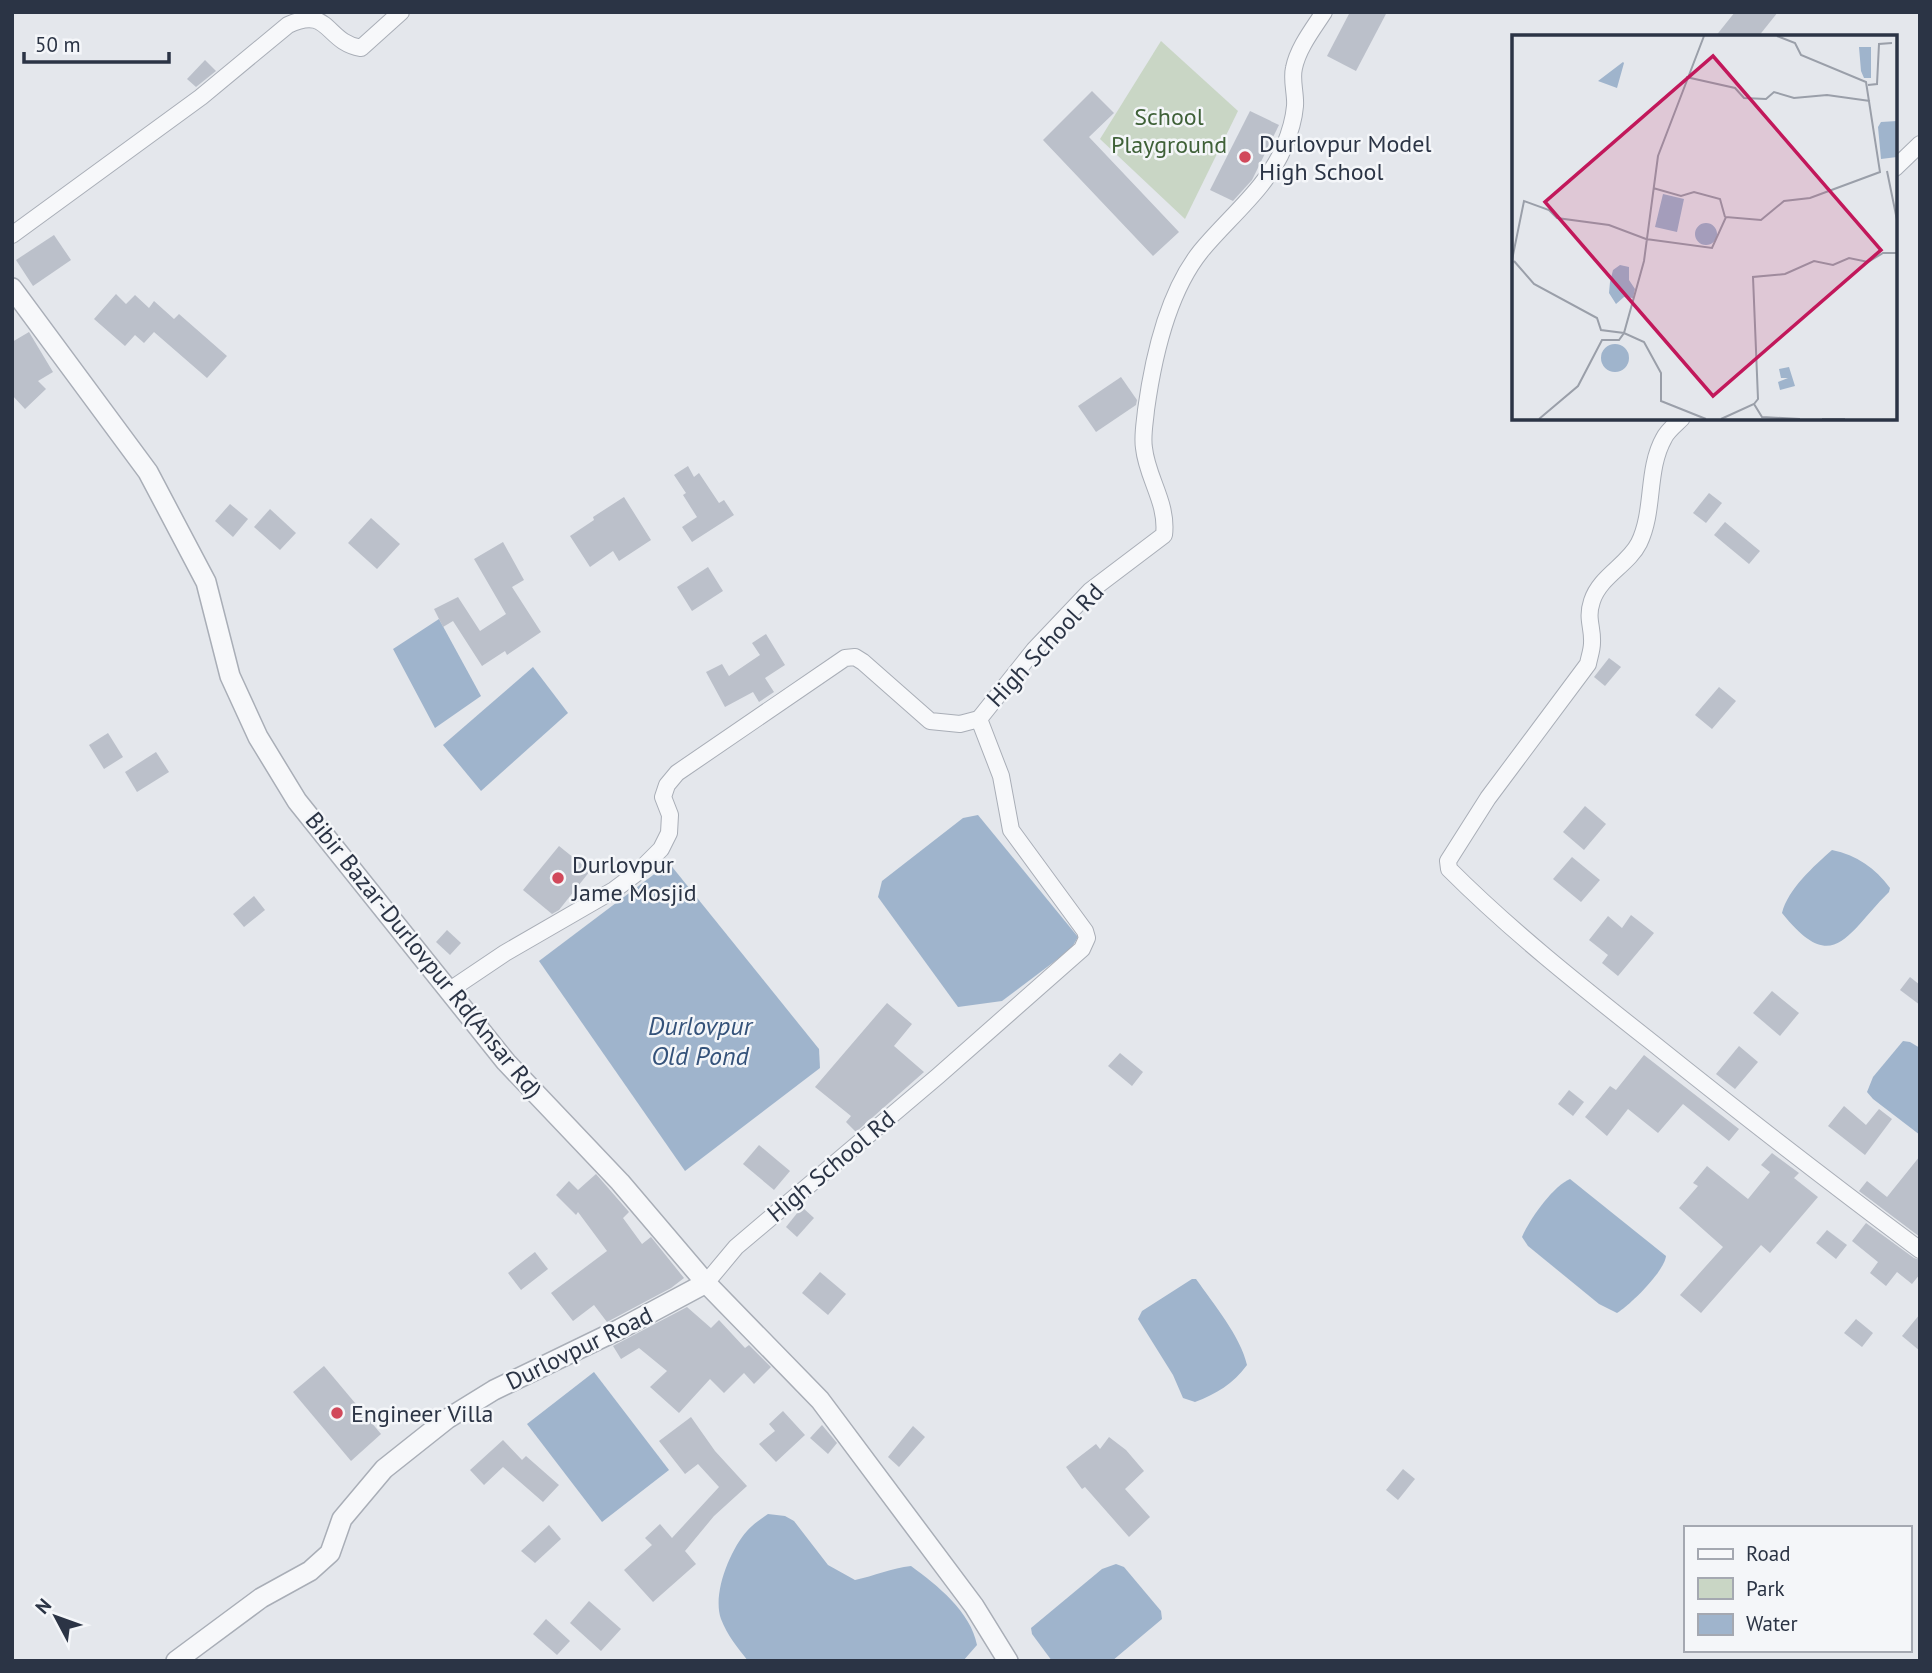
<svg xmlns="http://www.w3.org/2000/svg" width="1932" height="1673" viewBox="0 0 1932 1673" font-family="'PT Sans',sans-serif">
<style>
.green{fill:#c9d6c5}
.water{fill:#9fb4cc}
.building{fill:#bbc0ca}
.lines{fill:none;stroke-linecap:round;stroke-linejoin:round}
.minor-casing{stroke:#a9aeb7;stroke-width:18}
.tertiary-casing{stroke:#a9aeb7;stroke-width:22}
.minor{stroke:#f7f8fa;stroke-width:16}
.tertiary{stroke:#f7f8fa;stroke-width:19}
.poi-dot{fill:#d1495b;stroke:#f4f6f9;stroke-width:2.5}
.labels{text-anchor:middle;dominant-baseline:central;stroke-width:5;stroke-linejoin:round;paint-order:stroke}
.park-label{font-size:24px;fill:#3f6138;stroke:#f4f6f9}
.poi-label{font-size:24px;fill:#2b3445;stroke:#f4f6f9;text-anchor:start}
.street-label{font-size:24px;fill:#2b3445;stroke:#f4f6f9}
.water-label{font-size:26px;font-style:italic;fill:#34527a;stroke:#f4f6f9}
.inset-road{fill:none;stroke:#9a9fa9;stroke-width:2}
.view{fill:#c2185b;fill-opacity:0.15;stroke:#c2185b;stroke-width:3.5}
.inset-edge{fill:none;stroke:#2b3445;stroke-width:3.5}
</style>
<rect width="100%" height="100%" fill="#e4e7ec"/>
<!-- green -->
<polygon class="green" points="1161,41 1238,111 1185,219 1100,139"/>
<!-- water -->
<g class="water">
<polygon points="439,619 481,696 435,728 393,649"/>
<polygon points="533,667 568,713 481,791 443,745"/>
<polygon points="978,815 1078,937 1071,949 1002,1001 958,1007 878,897 882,881 963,818"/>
<path d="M1832,850C1857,855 1875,868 1890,888L1889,892C1847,933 1834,978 1782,913C1788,889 1814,866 1832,850Z"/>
<polygon points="669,863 819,1049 820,1068 685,1171 539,961"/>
<polygon points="1903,1041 1910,1042 1920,1048 1920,1135 1873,1099 1867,1092 1873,1077"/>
<path d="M1570,1179L1666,1256C1664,1272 1630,1305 1617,1313L1599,1304L1528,1246L1522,1237C1529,1220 1553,1186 1570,1179Z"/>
<path d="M1192,1279H1196C1213,1303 1241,1337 1247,1365C1233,1384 1216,1394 1195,1402L1183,1398L1173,1375L1138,1319L1142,1311Z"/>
<polygon points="594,1372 669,1470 602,1522 527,1424"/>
<path d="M768,1514L785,1516L794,1521L828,1565L855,1580C874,1576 892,1568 911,1566C937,1585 971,1612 977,1645L963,1661H748C738,1648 727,1635 721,1619C712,1594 730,1550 747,1531C752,1525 761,1519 768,1514Z"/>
<polygon points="1116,1564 1124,1567 1161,1611 1162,1619 1112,1661 1052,1661 1032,1634 1031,1628 1102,1569"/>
</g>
<!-- building -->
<g class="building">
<polygon points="1350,12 1387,12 1356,71 1327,56"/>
<polygon points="1735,12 1778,12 1758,37 1715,37"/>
<polygon points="205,60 216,71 196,87 187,79"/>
<polygon points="1092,91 1114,113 1089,137 1179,232 1153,256 1043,140"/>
<polygon points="1250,111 1279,125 1252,180 1233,201 1210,190"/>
<polygon points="54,235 71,260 33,286 16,260"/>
<polygon points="116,294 126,304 135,295 149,308 154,301 174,319 179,314 227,356 207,378 154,332 144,343 135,335 125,346 94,319"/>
<polygon points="29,332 53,372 38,381 46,389 25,409 12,395 12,342"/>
<polygon points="1121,377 1137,400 1136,405 1096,432 1078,406"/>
<polygon points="688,466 694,477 699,473 719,503 724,500 734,515 692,542 682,527 697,517 683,495 686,493 674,475"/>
<polygon points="1709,493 1722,503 1706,523 1693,513"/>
<polygon points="624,497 651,540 619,561 613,551 590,567 570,536 594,520 593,517"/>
<polygon points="230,504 248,519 233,537 215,521"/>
<polygon points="270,509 296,533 280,550 254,527"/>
<polygon points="371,518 400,544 377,569 348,543"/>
<polygon points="1725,522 1760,551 1749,564 1714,535"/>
<polygon points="503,542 524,580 512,587 541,632 507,655 505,651 482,666 453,621 443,627 434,609 458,597 480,631 506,614 474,559"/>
<polygon points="708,567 723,591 692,611 677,587"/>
<polygon points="766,634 785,665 765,678 774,692 759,702 753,692 725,707 706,672 722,664 729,676 760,655 752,643"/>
<polygon points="1609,658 1621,667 1605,686 1594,677"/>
<polygon points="1719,687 1736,701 1712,729 1695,715"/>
<polygon points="108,733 123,757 104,769 89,745"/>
<polygon points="156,752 169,772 137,792 125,772"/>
<polygon points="1585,806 1606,824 1584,850 1563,832"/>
<polygon points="559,846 590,871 559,910 552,914 523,890"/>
<polygon points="1572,857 1600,880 1581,902 1553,879"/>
<polygon points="254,896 265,910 244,927 233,914"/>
<polygon points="1631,915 1654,933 1618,976 1602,963 1608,955 1589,940 1608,916 1622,928"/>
<polygon points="447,930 461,943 450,955 436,942"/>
<polygon points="1910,977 1920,985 1920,1005 1900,990"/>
<polygon points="1772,991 1799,1013 1780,1036 1753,1013"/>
<polygon points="887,1003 912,1024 894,1046 924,1072 856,1132 846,1122 851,1116 815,1087"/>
<polygon points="1739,1046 1758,1062 1735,1089 1716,1074"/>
<polygon points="1120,1053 1143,1072 1132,1086 1108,1066"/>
<polygon points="1644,1055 1739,1129 1729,1141 1683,1104 1658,1133 1628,1109 1607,1136 1585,1117 1610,1086 1616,1090"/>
<polygon points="1569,1090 1584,1102 1573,1116 1558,1104"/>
<polygon points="1844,1106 1866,1125 1879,1109 1892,1119 1865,1155 1828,1126"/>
<polygon points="759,1145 790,1171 774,1190 743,1164"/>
<polygon points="1772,1153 1799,1173 1794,1178 1818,1197 1770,1253 1761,1245 1701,1313 1680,1295 1723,1247 1679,1208 1698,1186 1693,1183 1707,1166 1748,1199 1770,1172 1761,1165"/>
<polygon points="1920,1156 1920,1237 1859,1191 1867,1181 1887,1197"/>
<polygon points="596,1174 629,1212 623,1218 642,1244 651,1237 684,1278 671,1288 607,1322 594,1305 573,1321 551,1293 607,1251 578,1212 576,1215 556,1195 569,1181 578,1190"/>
<polygon points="802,1207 814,1218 797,1237 786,1227"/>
<polygon points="1866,1223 1914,1258 1920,1260 1920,1274 1912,1284 1897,1272 1886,1286 1870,1273 1878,1262 1852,1241"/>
<polygon points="1827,1230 1847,1245 1836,1259 1816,1243"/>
<polygon points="535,1252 548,1269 521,1290 508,1273"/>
<polygon points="820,1272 846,1294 828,1315 802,1293"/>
<polygon points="687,1307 711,1328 719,1320 745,1348 749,1345 771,1367 754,1384 744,1373 724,1393 710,1379 679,1413 650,1387 667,1371 639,1348 621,1359 613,1346"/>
<polygon points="1920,1314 1920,1351 1902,1336"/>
<polygon points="1856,1319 1873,1333 1862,1347 1844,1333"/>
<polygon points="324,1366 381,1434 351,1461 293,1392"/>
<polygon points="783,1411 805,1435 776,1462 759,1444 775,1431 769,1424"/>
<polygon points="691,1417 715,1451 747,1486 714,1516 685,1551 696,1564 653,1602 624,1570 652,1545 645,1538 660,1524 672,1538 719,1487 698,1464 685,1474 659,1441"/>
<polygon points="822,1425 837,1443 828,1454 810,1438"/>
<polygon points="913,1426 925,1437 899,1467 888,1457"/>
<polygon points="1109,1437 1126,1450 1144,1471 1125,1489 1150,1517 1129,1537 1085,1487 1082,1489 1066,1467 1096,1444 1100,1449"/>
<polygon points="503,1440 522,1460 526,1456 559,1485 543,1502 503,1467 484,1485 470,1470"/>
<polygon points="1403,1469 1415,1479 1398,1500 1386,1490"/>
<polygon points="549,1525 561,1539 535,1563 521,1551"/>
<polygon points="589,1601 621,1629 601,1651 570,1623"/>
<polygon points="546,1619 570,1641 557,1655 533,1634"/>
</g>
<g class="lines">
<defs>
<g id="minor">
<polyline points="1895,168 1920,144"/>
<path d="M12,235L201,97L288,25C330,5 325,42 361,48L401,12"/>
<path d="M1682,418C1676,424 1667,431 1664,438C1646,470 1655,510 1639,543C1628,565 1600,576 1592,601C1586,619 1593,627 1592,643C1592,650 1589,658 1588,664L1488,798L1448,861L1449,869C1514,934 1587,991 1659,1048C1745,1117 1832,1184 1920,1250"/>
<polyline points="450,990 505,953 614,890 638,872 661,849 669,833 670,815 663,797 667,785 677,773 845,658 855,657 863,662 930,721 960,724 979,719"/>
<path d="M706,1283L736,1247L938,1076L1082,949L1087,938L1085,931L1011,830L1001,776L979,719L1034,650L1090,591L1164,535C1168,503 1147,478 1144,448C1142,436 1145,422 1146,410C1153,359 1168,292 1201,251C1229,217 1267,188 1284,147C1289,135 1294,118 1295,106C1296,94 1291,80 1294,68C1298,48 1313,29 1324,12"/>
</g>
<g id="tertiary">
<polyline points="12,288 148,472 206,582 230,676 258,737 297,801 506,1062 620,1182 706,1283 820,1400 974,1606 1008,1661"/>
<polyline points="176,1661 261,1598 310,1571 330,1553 342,1519 384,1469 447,1419 494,1390 620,1329 706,1283"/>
</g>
</defs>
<!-- minor casing -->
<use href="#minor" class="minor-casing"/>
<!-- tertiary casing -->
<use href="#tertiary" class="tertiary-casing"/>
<!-- minor -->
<use href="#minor" class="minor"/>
<!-- tertiary -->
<use href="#tertiary" class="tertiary"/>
</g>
<!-- markers -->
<g class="poi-dot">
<circle cx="1245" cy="157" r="7"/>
<circle cx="558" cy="878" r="7"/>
<circle cx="337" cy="1413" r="7"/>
</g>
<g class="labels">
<!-- park labels -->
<g class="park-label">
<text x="1169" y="116">School<tspan x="1169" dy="28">Playground</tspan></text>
</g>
<!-- poi labels -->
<g class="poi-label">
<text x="1259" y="143">Durlovpur Model<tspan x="1259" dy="28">High School</tspan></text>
<text x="572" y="864">Durlovpur<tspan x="572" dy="28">Jame Mosjid</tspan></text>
<text x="351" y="1413">Engineer Villa</text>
</g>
<!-- street labels -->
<g class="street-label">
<text transform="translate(1045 645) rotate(-47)">High School Rd</text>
<text transform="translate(424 955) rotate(51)">Bibir Bazar-Durlovpur Rd(Ansar Rd)</text>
<text transform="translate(831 1166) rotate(-40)">High School Rd</text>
<text transform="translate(579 1348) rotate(-26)">Durlovpur Road</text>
</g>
<!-- water labels -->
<g class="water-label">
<text x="700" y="1025">Durlovpur<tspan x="700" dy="30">Old Pond</tspan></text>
</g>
</g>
<!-- overview -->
<g transform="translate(1512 35)">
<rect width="385" height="385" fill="#e4e7ec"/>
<path d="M347,12H359V43H352L349,36ZM112,28L105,53L86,46L111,27ZM385,86V122L369,124L366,92L369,87ZM151,159L172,164L165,197L143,192ZM183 199a11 11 0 1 1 22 0a11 11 0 1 1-22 0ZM108,230L117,232V245L123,254L121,263L112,262L104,269L97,258L98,247L101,235ZM89 323a14 14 0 1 1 28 0a14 14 0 1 1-28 0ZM277,332L283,351L268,355L266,347L276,343H269L267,334Z" fill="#9fb4cc"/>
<path class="inset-road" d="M174,42L223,53L232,63L254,64L262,57L282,63L315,60L358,66M356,50L365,49L367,9L380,8M375,136L385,185M141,153L169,161L182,157L208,164L213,182M0,225L12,166L37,175L45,183L97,190L134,204L200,213L214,182L249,185L272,166L298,163L368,137L354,47L289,20L283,8L265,1M2,226L22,249L85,283L89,295L112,298L132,307L149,338V366L194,384M242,369L250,382L288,384M27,384L66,351L90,305H107L112,298L132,226L146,121L192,1M209,384L242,369L246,364L241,242L273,239L302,226L321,230L337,223L356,227L371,218H385M310,384H333"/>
<path class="view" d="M201,21L369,215L201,361L33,167Z"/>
<rect width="385" height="385" class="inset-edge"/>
</g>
<!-- border -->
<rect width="1932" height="1673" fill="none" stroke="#2b3445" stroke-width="28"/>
<!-- legend -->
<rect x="1684" y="1526" width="228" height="126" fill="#f4f6f9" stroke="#a4a8b1" stroke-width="2"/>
<rect x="1698" y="1549" width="35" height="10" fill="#f7f8fa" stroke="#a4a8b1" stroke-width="2"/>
<text x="1746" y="1561" font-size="21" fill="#2b3445">Road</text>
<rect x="1698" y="1578" width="35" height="21" fill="#c9d6c5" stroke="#a4a8b1" stroke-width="2"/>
<text x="1746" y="1596" font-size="21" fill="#2b3445">Park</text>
<rect x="1698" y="1614" width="35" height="21" fill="#9fb4cc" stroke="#a4a8b1" stroke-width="2"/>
<text x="1746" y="1631" font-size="21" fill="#2b3445">Water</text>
<!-- north arrow -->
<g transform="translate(56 1617) rotate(311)" stroke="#f4f6f9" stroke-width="5" paint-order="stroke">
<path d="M0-5L12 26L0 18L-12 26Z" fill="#2b3445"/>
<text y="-10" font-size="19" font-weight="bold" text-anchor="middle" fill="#2b3445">N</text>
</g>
<!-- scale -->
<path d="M24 52v10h145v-10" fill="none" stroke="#2b3445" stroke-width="3.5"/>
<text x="35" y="52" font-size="21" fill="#2b3445" stroke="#f4f6f9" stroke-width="5" paint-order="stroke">50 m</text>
</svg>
